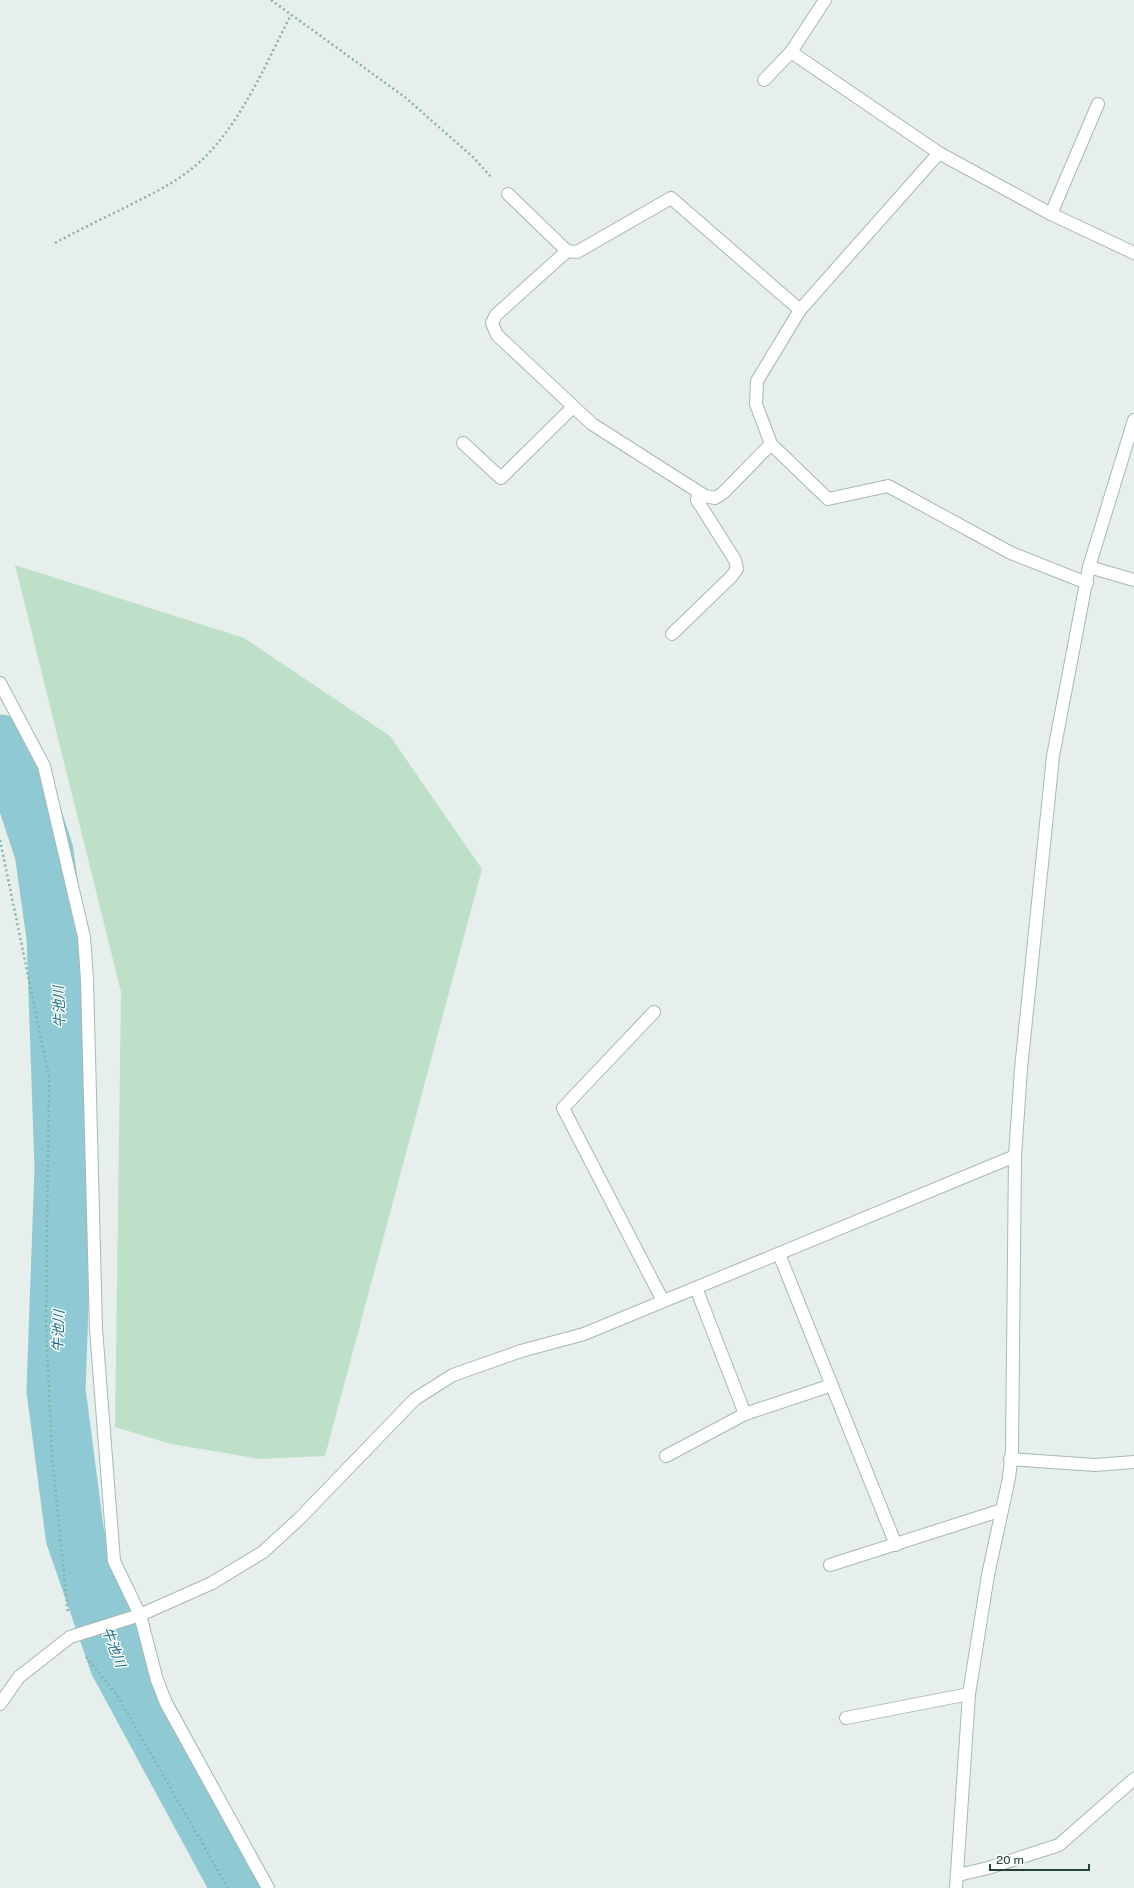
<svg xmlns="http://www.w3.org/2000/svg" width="1134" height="1888" viewBox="0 0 1134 1888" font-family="'Public Sans','Noto Sans JP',sans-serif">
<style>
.green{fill:#bfe0c8}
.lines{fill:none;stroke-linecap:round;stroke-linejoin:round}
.river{stroke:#8ec9d4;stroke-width:59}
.lane-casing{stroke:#a8b8b2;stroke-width:14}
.street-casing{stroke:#a8b8b2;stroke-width:14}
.secondary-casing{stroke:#a4bbb3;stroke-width:14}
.path{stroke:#86b3a5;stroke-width:2.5;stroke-dasharray:2 3;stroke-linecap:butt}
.lane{stroke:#fff;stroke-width:12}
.street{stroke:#fff;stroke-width:12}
.secondary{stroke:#fff;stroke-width:12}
.labels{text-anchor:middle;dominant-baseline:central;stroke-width:3;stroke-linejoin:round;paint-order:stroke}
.water-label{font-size:14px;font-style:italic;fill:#1c6f80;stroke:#f7fbf9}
</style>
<rect width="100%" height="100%" fill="#e6efeb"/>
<!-- green -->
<polygon class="green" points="15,565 244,638 390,736 482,869 325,1456 260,1459 171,1444 115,1427 121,992"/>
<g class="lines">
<!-- river -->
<polyline class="river" points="0,744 19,776 44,852 56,937 64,1168 56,1390 75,1536 119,1663 241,1888"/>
<defs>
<polyline id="lane" points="0,1704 19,1677 70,1637 140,1615 212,1583 263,1552 299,1519 415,1399 453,1375 521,1351 584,1334 1015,1156"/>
<g id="street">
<polyline points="791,52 939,153 1051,214 1134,253"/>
<polyline points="764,80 791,52 825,0"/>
<polyline points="508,194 567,251 577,252 671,198 800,310 757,381 756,404 771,444 828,499 888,486 1011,553 1087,583"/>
<polyline points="1051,214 1098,104"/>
<polyline points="567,251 496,315 492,323 497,335 592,424 705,496 715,498 723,493 771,444"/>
<polyline points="800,310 939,153"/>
<polyline points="463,443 501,478 573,407"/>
<polyline points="1089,567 1134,580"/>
<polyline points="672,634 731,577 737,569 735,560 697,500 698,492"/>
<polyline points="0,683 44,766 84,937 87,979 96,1329 114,1561 140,1615 157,1680 166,1703 268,1888"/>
<polyline points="654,1012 563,1108 663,1301"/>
<polyline points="779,1254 896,1545"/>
<polyline points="696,1288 745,1414"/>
<polyline points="666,1456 745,1414 832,1385"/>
<polyline points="1010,1459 1095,1465 1134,1462"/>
<polyline points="830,1565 1002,1510"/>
<polyline points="846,1718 969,1694"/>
<polyline points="958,1875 988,1868 1059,1845 1134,1779"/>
</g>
<polyline id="secondary" points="956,1888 969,1694 988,1575 1009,1478 1012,1451 1015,1156 1021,1069 1053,756 1089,567 1134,420"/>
</defs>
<!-- lane casing -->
<use href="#lane" class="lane-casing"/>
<!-- street casing -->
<use href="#street" class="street-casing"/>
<!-- secondary casing -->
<use href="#secondary" class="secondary-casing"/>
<!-- path -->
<g class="path">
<polyline points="271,0 406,98 474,158 492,178"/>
<path d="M55,243C79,230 104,218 128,206C156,192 185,178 207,155C245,115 266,63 291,15"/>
<polyline points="0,840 49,1077 46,1324 52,1455 68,1614"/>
<polyline points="86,1657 117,1695 228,1888"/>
</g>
<!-- lane -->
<use href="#lane" class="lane"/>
<!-- street -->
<use href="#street" class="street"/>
<!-- secondary -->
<use href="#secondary" class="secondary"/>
</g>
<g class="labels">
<!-- water labels -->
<g class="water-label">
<text transform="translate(59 1007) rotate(-92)">牛池川</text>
<text transform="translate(58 1331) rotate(-88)">牛池川</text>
<text transform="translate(114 1647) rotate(69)">牛池川</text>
</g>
</g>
<!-- scale -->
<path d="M990 1864v6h99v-6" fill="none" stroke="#24423a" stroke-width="2"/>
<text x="996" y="1864" font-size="12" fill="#24423a" stroke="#f7fbf9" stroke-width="3" paint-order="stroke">20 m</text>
</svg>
